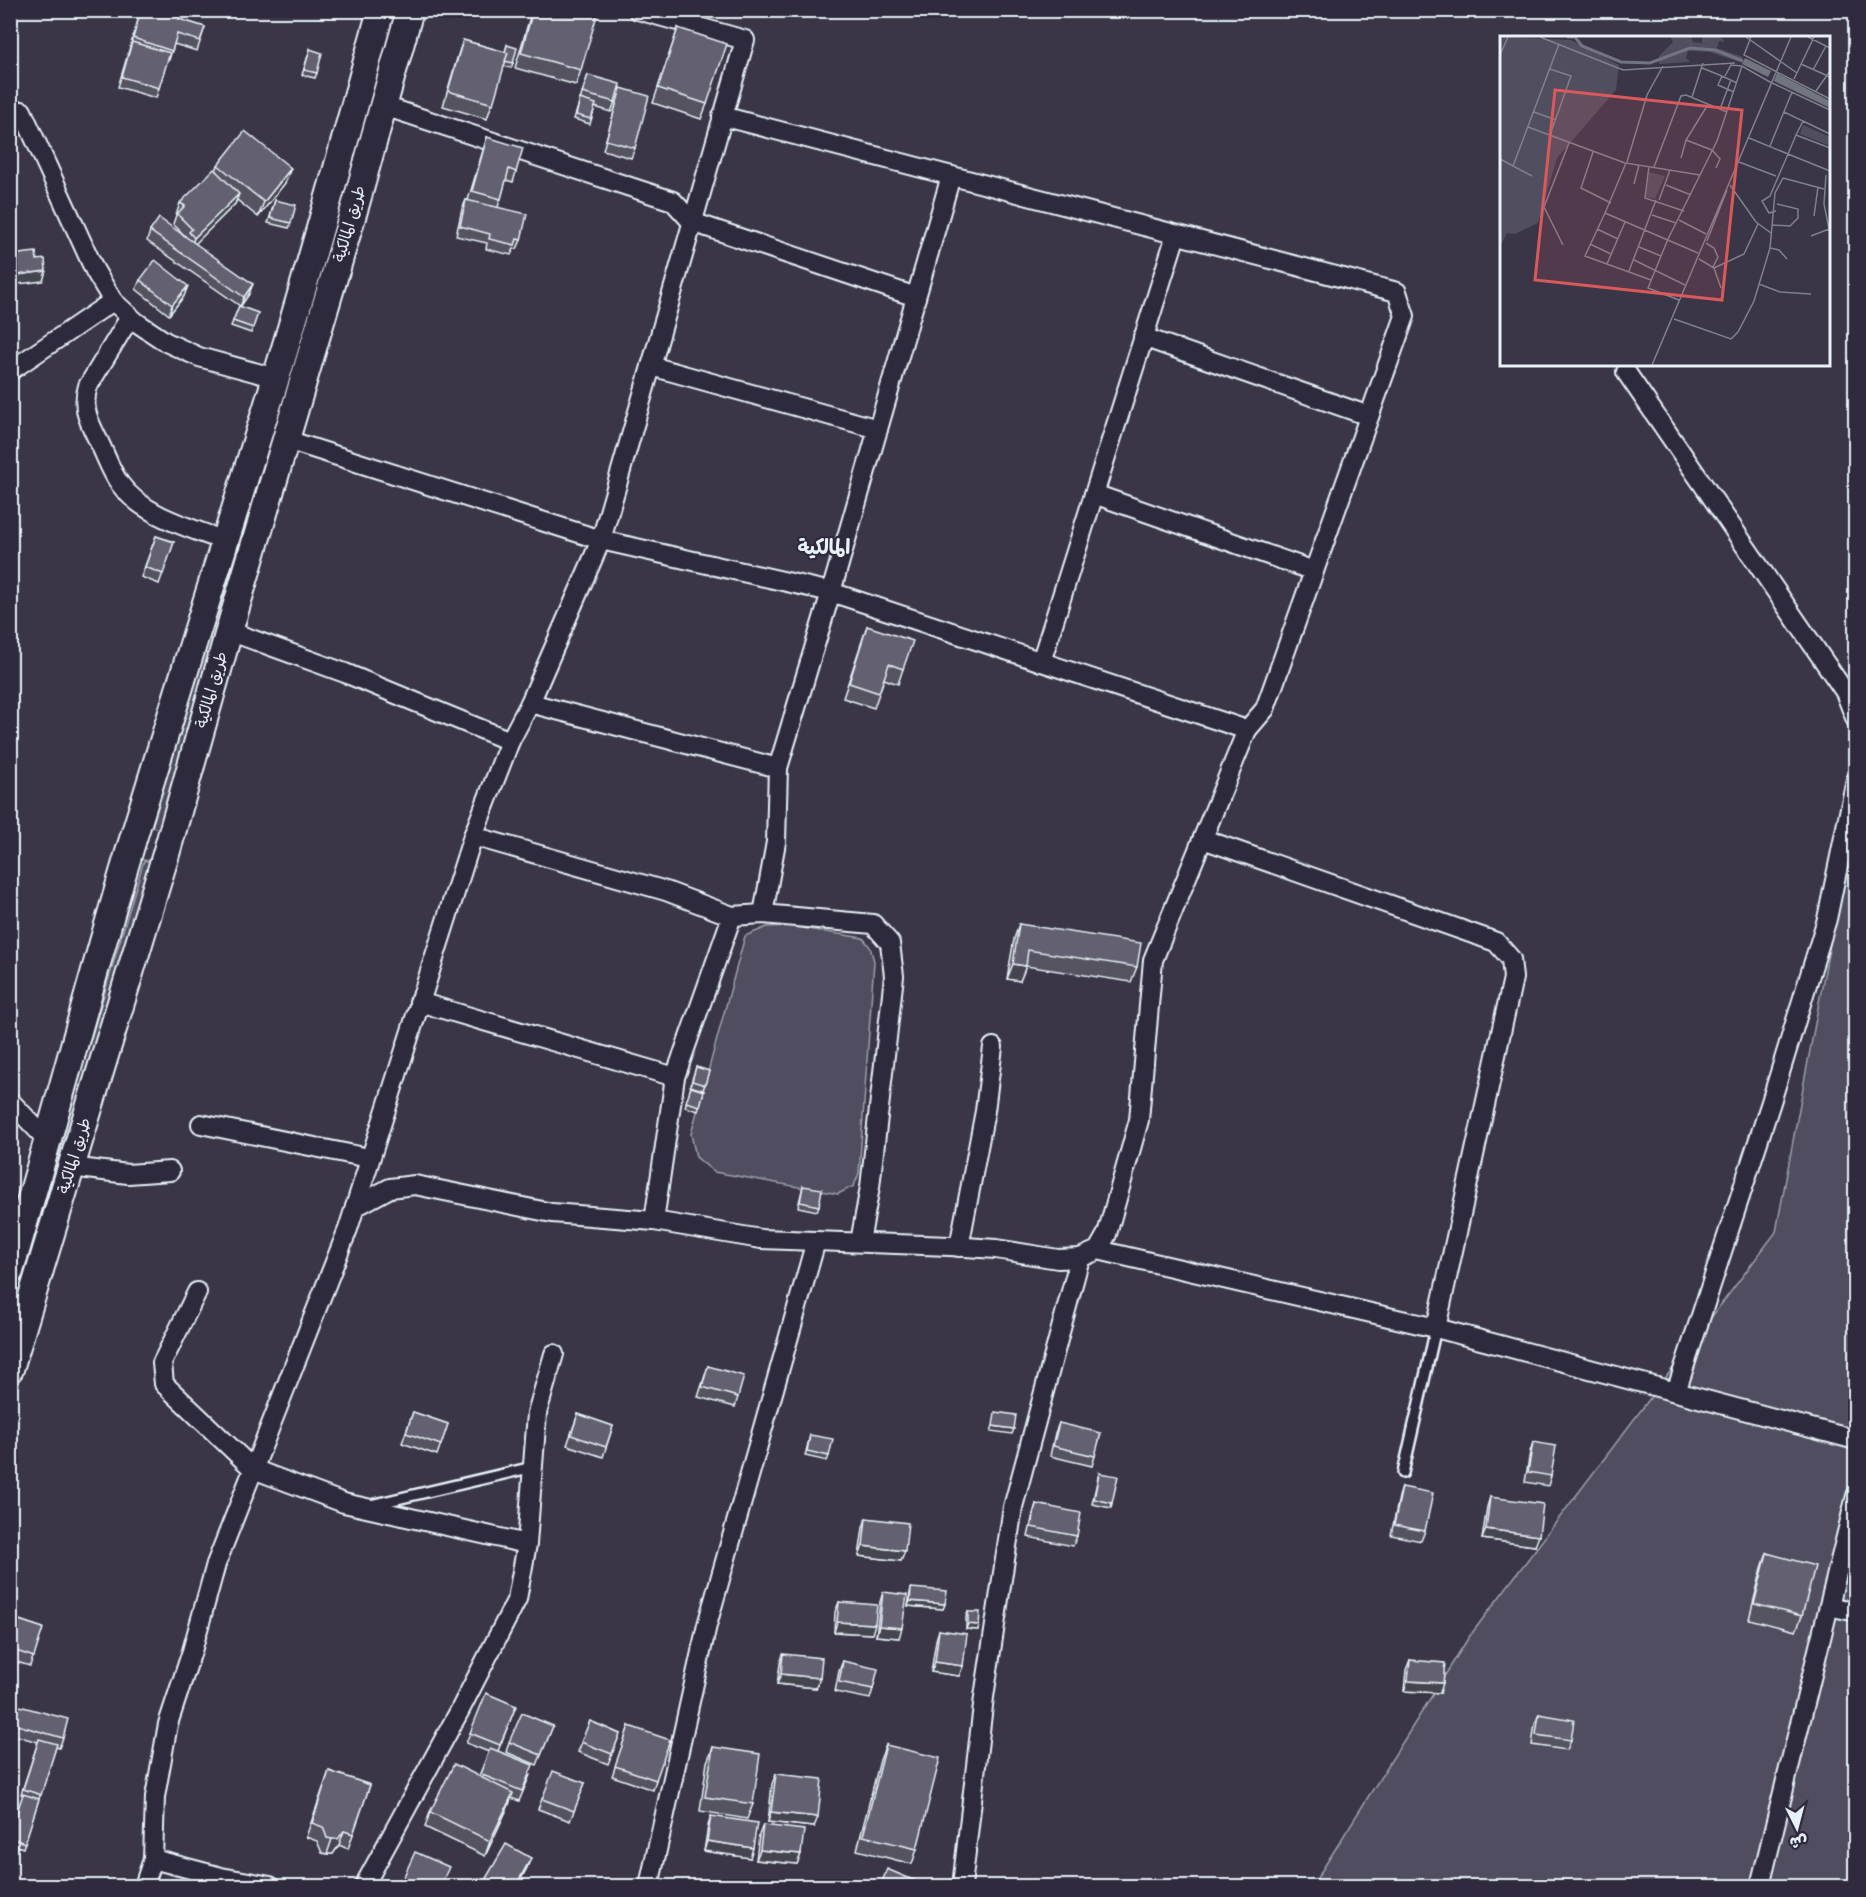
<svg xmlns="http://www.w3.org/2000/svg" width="1866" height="1897" viewBox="0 0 1866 1897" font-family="'Balsamiq Sans','Playpen Sans Arabic',sans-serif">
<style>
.green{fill:#504e5f;stroke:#9ca0ac;stroke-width:1.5}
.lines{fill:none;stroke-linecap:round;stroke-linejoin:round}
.lane-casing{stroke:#e8f1f8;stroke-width:14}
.street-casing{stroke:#e8f1f8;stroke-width:22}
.secondary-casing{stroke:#e8f1f8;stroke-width:30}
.lane{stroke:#2f2a3d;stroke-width:9}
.street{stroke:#2f2a3d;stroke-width:18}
.secondary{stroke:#2f2a3d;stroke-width:26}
.wall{fill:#555361;stroke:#e8f1f8;stroke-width:1.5}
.shaded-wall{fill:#45444f;stroke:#e8f1f8;stroke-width:1.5}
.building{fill:#636171;stroke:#e8f1f8;stroke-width:1.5}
.labels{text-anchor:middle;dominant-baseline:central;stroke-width:4.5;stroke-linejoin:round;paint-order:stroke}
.street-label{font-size:16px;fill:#e8f1f8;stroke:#2f2a3d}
.quarter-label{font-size:20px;font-weight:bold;fill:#e8f1f8;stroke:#2f2a3d}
.inset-river{fill:none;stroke:#737482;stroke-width:3}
.inset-road{fill:none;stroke:#80818e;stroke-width:1.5}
.view{fill:#da5a5c;fill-opacity:0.15;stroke:#da5a5c;stroke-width:3}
.inset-edge{fill:none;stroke:#e8f1f8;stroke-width:3}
</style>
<rect width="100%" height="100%" fill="#3a3648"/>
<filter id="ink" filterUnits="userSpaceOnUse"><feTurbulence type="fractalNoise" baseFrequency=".0167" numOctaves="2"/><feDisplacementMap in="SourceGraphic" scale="12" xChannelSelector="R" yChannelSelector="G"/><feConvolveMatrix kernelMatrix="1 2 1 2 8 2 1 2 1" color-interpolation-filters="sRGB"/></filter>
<g filter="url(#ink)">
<!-- green -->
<g class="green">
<polygon points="390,11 399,11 354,168 346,166"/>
<polygon points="328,231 336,233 161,830 152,827"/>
<polygon points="1855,810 1855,1886 1312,1886 1469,1637 1776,1232"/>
<polygon points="144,860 151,862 11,1335 11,1308"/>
<polygon points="789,926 863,938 870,947 874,961 859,1173 854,1186 838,1194 714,1172 696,1157 691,1134 745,936 767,927"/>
</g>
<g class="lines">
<defs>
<g id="lane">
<polyline points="1403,1473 1436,1328"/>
<polyline points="371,1505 533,1467"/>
</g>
<g id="street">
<polyline points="384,106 673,201 692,222 916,297"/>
<polyline points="22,111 95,271 113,301 136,322 166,342 199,357 276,378"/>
<polyline points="722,116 1397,292 1405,316 1265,709 1247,730"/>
<path d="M130,317L88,386C81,408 89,422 99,442C106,456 111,472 120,484C143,516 189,527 224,541"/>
<polyline points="1143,337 1369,416"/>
<polyline points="651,366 878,429"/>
<polyline points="10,371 113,301"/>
<polyline points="1626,372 1845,692 1856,720"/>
<polyline points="287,440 601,540 831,592 1247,730 1153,960 1139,1120 1107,1234 1098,1250 1080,1258 1058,1259 996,1249 950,1246 761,1239 654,1221 552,1213 415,1185 390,1188 355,1207"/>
<polyline points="1094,494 1314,571"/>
<polyline points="229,631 345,673 510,741"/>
<polyline points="1041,662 1176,235"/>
<polyline points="530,703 778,768"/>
<polyline points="473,836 666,891 732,916 763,914 873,924 890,943 894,976 870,1187 860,1242"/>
<polyline points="1203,839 1496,942 1511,959 1513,978 1436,1328"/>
<polyline points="763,914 776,842 778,768 831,592 951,176"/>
<polyline points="419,1002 675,1077"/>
<polyline points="10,1101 49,1142"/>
<polyline points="201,1124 369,1158"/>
<polyline points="71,1167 128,1174 170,1171"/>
<polyline points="654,1221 675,1077 732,916"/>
<polyline points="959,1247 985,1111 993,1047"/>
<polyline points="1098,1250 1436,1328 1856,1440"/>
<polyline points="197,1292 162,1363 164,1384 253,1469 344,1503 527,1544 517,1599 460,1710 364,1886"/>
<polyline points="1676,1392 1771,1102 1827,919 1856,779"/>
<polyline points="527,1544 537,1413 554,1354"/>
<polyline points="1829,1606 1856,1612"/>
<polyline points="153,1859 221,1877 270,1886"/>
<polyline points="144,1886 153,1859 155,1797 168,1724 192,1651 216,1564 348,1229 473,836 510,741 530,703 601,540 745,40 638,10"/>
<polyline points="649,1886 707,1625 816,1241"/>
<polyline points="962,1886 984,1697 1013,1507 1080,1258"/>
<polyline points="1760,1886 1856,1496"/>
</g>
<g id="secondary">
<path d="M10,1271C53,1127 90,982 133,839C180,685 228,532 276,378C313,257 347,134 381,10"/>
<polyline points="10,1369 166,854 229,631 357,200 410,10"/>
</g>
</defs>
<!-- lane casing -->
<use href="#lane" class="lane-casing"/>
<!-- street casing -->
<use href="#street" class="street-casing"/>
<!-- secondary casing -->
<use href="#secondary" class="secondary-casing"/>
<!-- lane -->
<use href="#lane" class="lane"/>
<!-- street -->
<use href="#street" class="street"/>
<!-- secondary -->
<use href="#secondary" class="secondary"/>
</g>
<!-- wall -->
<g class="wall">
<polygon points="141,10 182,10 179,19 205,27 197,51 174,44 169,60 167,60 156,98 118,87"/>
<polygon points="532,10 581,10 581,70 576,85 515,68"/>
<polygon points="678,28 707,104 701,119 653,103"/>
<polygon points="463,40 505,52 507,45 513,63 511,68 504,66 487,119 443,106 458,55"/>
<polygon points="310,49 317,73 315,78 302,75"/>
<polygon points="588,75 615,102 611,112 595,107 590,124 574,119"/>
<polygon points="621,88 635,148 631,158 603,150"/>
<polygon points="487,137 516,172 513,182 506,180 498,207 521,240 517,249 514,249 511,255 486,249 487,243 456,236 462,209 466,200 468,200"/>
<polygon points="218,165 285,183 258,217 237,200 235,204 195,243 249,294 240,307 258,313 251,333 231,326 239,306 240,306 147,241 150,231 185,236 173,224 180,203 216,171"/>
<polygon points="275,200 291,223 289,228 268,223"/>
<polygon points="140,280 184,296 169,315 136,289"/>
<polygon points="156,536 174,542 159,584 141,577"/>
<polygon points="867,626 903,669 898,684 884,679 874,708 843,698"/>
<polygon points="1019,924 1137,967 1131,982 1026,966 1020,981 1007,979 1014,939"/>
<polygon points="696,1067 709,1071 703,1090 690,1086"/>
<polygon points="691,1087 704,1091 698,1111 685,1107"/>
<polygon points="803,1186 819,1206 817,1211 798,1207"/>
<polygon points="708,1366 738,1397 735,1407 698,1397"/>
<polygon points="413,1412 448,1424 437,1455 402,1443"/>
<polygon points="578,1414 613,1426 603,1457 567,1445"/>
<polygon points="1059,1423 1095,1456 1092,1466 1050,1456 1055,1433"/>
<polygon points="810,1435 829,1456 827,1461 805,1456"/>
<polygon points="1533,1442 1551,1476 1548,1486 1525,1482 1530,1452"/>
<polygon points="1099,1473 1112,1503 1111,1508 1092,1504"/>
<polygon points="1402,1487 1425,1531 1421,1541 1391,1535 1399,1497"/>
<polygon points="1490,1497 1535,1546 1482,1539 1487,1507"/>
<polygon points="1036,1504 1077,1536 1073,1546 1028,1537 1033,1514"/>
<polygon points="866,1518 905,1551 901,1561 859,1556 863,1528"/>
<polygon points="1767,1553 1802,1616 1796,1631 1749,1619 1762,1568"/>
<polygon points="911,1588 945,1604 943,1609 908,1606 910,1593"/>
<polygon points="883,1592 899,1638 876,1636 880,1602"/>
<polygon points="839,1602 872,1634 834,1632 835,1612"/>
<polygon points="968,1612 979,1625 978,1630 966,1629 966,1617"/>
<polygon points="10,1617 43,1628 30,1666 10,1660"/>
<polygon points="939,1630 963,1666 959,1676 931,1672 936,1640"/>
<polygon points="783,1654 816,1688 777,1684 780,1664"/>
<polygon points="1410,1660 1440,1693 1404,1691 1406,1670"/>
<polygon points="843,1661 873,1689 870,1699 835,1692 839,1671"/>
<polygon points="12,1704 63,1738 59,1748 56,1747 23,1848 10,1844 10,1833 23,1795 21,1794 38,1742 10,1734 10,1710"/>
<polygon points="516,1706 498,1751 530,1775 519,1801 511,1798 508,1807 485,1856 425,1827 430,1812 479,1776 489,1752 466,1743 470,1733"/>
<polygon points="1539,1714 1571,1740 1567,1750 1532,1745 1535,1724"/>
<polygon points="590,1721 620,1734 608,1764 578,1752"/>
<polygon points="553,1726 537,1765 506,1752 509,1742"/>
<polygon points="629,1726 656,1780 653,1790 612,1776"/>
<polygon points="886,1745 917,1849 912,1864 857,1850 880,1760"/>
<polygon points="713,1747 753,1804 747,1819 700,1811 707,1762"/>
<polygon points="329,1771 370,1785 348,1849 339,1845 333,1854 327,1854 322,1853 317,1841 306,1837"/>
<polygon points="776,1774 814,1827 768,1822 772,1784"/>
<polygon points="585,1783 570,1821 538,1809 542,1799"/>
<polygon points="711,1816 750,1858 704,1851 708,1826"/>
<polygon points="763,1825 801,1854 797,1864 756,1860 759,1835"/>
<polygon points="1856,1873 1856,1887 1852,1887"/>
</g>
<!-- shaded-wall -->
<g class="shaded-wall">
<polygon points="291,168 285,183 258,217 264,202"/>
<polygon points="239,194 235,204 191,248 194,238"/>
<polygon points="46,271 43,281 10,285 10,276"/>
<polygon points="253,284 249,294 240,307 244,297"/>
<polygon points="188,286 184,296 169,315 172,305"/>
<polygon points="1013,964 1026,966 1020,981 1007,979"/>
<polygon points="993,1426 1014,1429 1012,1434 991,1431"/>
<polygon points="1486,1529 1539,1536 1535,1546 1482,1539"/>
<polygon points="863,1546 905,1551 901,1561 859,1556"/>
<polygon points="910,1601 945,1604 943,1609 908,1606"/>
<polygon points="837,1622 875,1624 872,1634 834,1632"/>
<polygon points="968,1624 979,1625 978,1630 966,1629"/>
<polygon points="879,1626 902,1628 899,1638 876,1636"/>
<polygon points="935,1662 963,1666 959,1676 931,1672"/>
<polygon points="781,1674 820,1678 816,1688 777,1684"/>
<polygon points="1408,1681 1443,1683 1440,1693 1404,1691"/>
<polygon points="513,1793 508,1807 485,1856 490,1841"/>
<polygon points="771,1812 818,1817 814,1827 768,1822"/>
<polygon points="344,1831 339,1845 333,1854 327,1854 332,1839"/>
<polygon points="707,1841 753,1848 750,1858 704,1851"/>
<polygon points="760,1850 801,1854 797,1864 756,1860"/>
<polygon points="531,1858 527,1868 517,1887 515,1887"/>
</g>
<!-- building -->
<g class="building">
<polygon points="141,10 182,10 179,19 205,27 200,41 177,34 172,51 133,38"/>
<polygon points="533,10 581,10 597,15 581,70 521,53"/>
<polygon points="678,28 727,44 707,104 658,88"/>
<polygon points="463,40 508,53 493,104 448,91"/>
<polygon points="132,42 170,53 159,88 122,77"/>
<polygon points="507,45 517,48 513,63 505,61 508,53 505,52"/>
<polygon points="310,49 322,53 317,73 304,70"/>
<polygon points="588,75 620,84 615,102 582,93"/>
<polygon points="621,88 649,96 635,148 606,140"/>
<polygon points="580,99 596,104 591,119 576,115"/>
<polygon points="245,131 291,168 264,202 218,165"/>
<polygon points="487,137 523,148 516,172 509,169 501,199 472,191"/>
<polygon points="214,169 239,194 194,238 189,232 192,229 177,214 185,206 180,203"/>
<polygon points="275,200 296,205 291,223 270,218"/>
<polygon points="466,200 527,214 521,240 517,239 515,245 489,239 490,234 460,226"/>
<polygon points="159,218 253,284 244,297 150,231"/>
<polygon points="36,252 37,260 45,259 46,271 10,276 10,255"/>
<polygon points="155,260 188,286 172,305 140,280"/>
<polygon points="239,306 258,313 253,328 233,321"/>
<polygon points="156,536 174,542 163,574 145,567"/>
<polygon points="867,626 913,641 903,669 889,664 879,693 849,683"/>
<polygon points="1019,924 1141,943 1137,967 1028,950 1026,966 1013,964"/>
<polygon points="696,1067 709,1071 705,1085 692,1081"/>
<polygon points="691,1087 704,1091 700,1106 686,1102"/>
<polygon points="803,1186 822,1189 819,1206 800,1202"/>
<polygon points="708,1366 744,1376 738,1397 702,1387"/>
<polygon points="413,1412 448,1424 441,1445 406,1433"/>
<polygon points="995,1412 1016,1415 1014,1429 993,1426"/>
<polygon points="578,1414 613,1426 606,1447 571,1435"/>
<polygon points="1059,1423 1101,1433 1095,1456 1053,1446"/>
<polygon points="810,1435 833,1439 829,1456 807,1451"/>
<polygon points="1533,1442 1556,1446 1551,1476 1528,1472"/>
<polygon points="1099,1473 1118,1476 1112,1503 1094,1499"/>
<polygon points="1402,1487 1433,1493 1425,1531 1394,1525"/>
<polygon points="1490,1497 1543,1504 1539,1536 1486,1529"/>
<polygon points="1036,1504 1081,1513 1077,1536 1031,1527"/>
<polygon points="866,1518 908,1523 905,1551 863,1546"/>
<polygon points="1767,1553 1815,1566 1802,1616 1754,1604"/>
<polygon points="911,1588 947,1591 945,1604 910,1601"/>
<polygon points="883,1592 907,1595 902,1628 879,1626"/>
<polygon points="839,1602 877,1605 875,1624 837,1622"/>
<polygon points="968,1612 980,1612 979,1625 968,1624"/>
<polygon points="10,1617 43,1628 34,1657 10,1649"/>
<polygon points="939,1630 967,1634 963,1666 935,1662"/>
<polygon points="783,1654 822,1658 820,1678 781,1674"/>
<polygon points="1410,1660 1445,1663 1443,1683 1408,1681"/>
<polygon points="843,1661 878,1669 873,1689 839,1682"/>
<polygon points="486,1693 516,1706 500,1745 470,1733"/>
<polygon points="12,1704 68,1719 63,1738 10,1723 10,1711"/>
<polygon points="522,1713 553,1726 541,1755 509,1742"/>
<polygon points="1539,1714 1574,1720 1571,1740 1536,1735"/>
<polygon points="590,1721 620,1734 612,1754 581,1742"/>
<polygon points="629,1726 670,1740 656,1780 615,1766"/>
<polygon points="39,1739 57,1744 41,1795 23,1789"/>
<polygon points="886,1745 940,1758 917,1849 863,1836"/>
<polygon points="713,1747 760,1754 753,1804 705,1797"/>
<polygon points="490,1748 533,1765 522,1791 480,1774"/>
<polygon points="454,1764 513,1793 490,1841 430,1812"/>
<polygon points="329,1771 370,1785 353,1834 344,1831 338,1839 332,1839 327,1838 323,1827 312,1823"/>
<polygon points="553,1771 585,1783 574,1811 542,1799"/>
<polygon points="776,1774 822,1779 818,1817 771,1812"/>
<polygon points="23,1794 39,1799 25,1843 10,1838 10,1833"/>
<polygon points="711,1816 757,1823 753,1848 707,1841"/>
<polygon points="763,1825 804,1830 801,1854 760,1850"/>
<polygon points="506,1844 531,1858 515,1887 483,1887 482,1885"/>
<polygon points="415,1852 449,1867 440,1887 403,1887 400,1885"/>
<polygon points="887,1869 915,1881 912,1887 880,1887"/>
</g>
</g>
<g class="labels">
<!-- street labels -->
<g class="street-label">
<text transform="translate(350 224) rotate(-74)">طريق المالكية</text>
<text transform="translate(212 690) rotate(-74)">طريق المالكية</text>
<text transform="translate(75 1156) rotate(-73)">طريق المالكية</text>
</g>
<!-- quarter labels -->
<g class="quarter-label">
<text x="824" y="548">المالكية</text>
</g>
</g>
<!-- overview -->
<g transform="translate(1500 36)">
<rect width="330" height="330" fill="#3a3648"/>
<path d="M0,1L71,4L119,29L116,54L57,122L38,187L15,198L7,197L0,211ZM170,1H191L193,6L202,7V1H221L225,6L219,5L217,12L243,21L240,26L209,16L188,15L186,22L190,26L159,28V20L173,6ZM303,89L330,101V110L300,98ZM149,136L165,140L155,163L146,161Z" fill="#504e5f"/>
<path d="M245,22L271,35L268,41L242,28ZM277,37L330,65V72L274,45Z" fill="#737482"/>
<path class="inset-river" d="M67,1H75L82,10L121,26L150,27L190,12L215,14L243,25"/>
<path class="inset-road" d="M40,1L123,34L235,27M246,1L297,37M251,1L244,19L275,35M308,1L330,12M0,19L8,1M301,28L330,41M202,32L222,40M50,33L71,40L50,99M313,34L326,10M275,35L330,63M225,40L231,29L242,30M294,43L314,1M270,46L330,74M316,55L330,35M234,56L218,49L222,40L237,47M192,61L203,27M207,70L186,104L212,114L220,123L216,132M220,73L231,44M34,76L56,84M284,76L303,85L296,99M303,85L330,98M28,91L125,127M249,102L288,118L270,160L262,165L269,177L276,175M270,110L292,56M330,112L296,99L288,118L330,135M93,116L81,152L111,167M181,122L186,104M0,123L32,140M127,126L147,59L163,30M239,126L276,140M13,130L59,8M149,130L145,162L184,175M154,131L181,60L186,59L227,76M326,139L324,168L330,198M283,142L324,153M134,148L139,129M166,149L191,159M230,149L256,186L271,197M159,164L170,134M105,177L85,220L151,244M152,179L176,187M314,180L318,151M179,184L206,198M272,189L290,190L298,182V173L277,168M97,193L118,203M311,200L329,193M207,205L227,154M206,207L214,212L218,221L213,231M90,208L111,218M63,209L44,171L69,107M139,211L161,220M270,212L279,214L287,223M198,217L105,177L126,127L200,139M199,223L214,232L221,252M134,224L185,249M107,228L125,186M214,232L244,218L258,188M129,235L156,164M259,248L280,256L311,258M179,264L148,252L168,203L217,105L242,30L270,46M174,283L231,303L238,296L254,265L270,212L275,157L283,142M152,329L291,1"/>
<path class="view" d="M55,54L242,74L222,264L35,244Z"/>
<rect width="330" height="330" class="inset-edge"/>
</g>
<!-- margin -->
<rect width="1866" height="1897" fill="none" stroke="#2f2a3d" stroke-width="36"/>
<rect x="18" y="18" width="1830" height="1861" fill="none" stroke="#e8f1f8" stroke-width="2" filter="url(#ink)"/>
<!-- north arrow -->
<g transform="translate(1797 1828) rotate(174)" stroke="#2f2a3d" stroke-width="4.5" paint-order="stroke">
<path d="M0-4.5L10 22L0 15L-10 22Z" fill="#e8f1f8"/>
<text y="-9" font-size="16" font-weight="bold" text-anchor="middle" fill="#e8f1f8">ش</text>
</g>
</svg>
